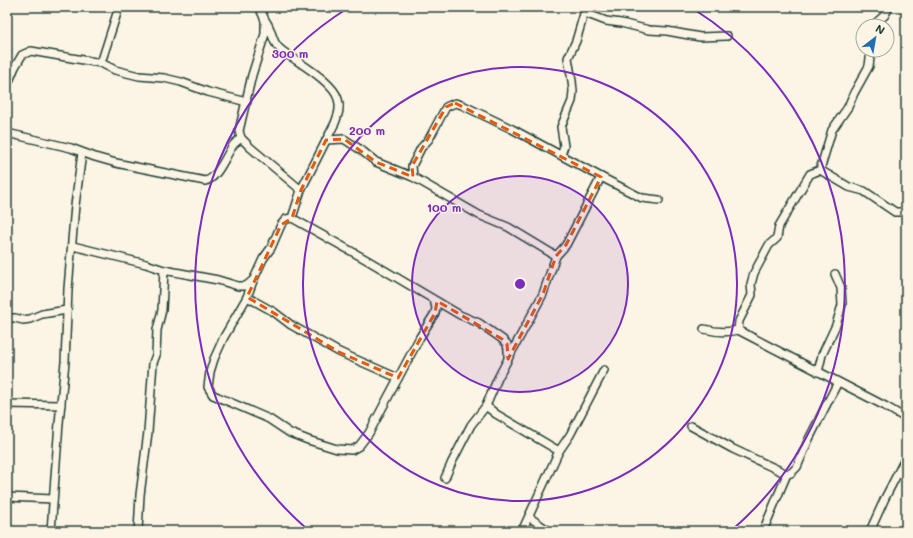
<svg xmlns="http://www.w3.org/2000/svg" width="913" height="538" viewBox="0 0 913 538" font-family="Mali,sans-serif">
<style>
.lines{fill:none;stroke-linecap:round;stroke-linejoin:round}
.minor-casing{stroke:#1f3d34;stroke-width:10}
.minor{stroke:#fcf5e5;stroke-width:7}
.marked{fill:none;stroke:#e8590c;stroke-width:3;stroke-dasharray:8 5;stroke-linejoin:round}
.ring{fill:none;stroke:#7b2cbf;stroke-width:2}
.centre{fill:#7b2cbf;stroke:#fcf5e5;stroke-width:2}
.ring-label{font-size:12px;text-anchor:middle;font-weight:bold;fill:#7b2cbf;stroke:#fcf5e5;stroke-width:3;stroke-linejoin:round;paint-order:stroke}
</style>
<rect width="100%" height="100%" fill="#fcf5e5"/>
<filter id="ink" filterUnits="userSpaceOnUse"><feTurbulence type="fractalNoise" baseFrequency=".025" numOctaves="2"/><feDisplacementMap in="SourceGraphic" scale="8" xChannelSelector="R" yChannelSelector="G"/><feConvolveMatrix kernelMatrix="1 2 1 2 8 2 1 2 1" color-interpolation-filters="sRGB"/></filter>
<g filter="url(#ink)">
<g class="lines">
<defs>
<g id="minor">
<polyline points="259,7 265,20 265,34 252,75 239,131 241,138 251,148 301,190"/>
<polyline points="585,13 606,21 621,23 649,30 667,31 700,37 727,36"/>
<path d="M265,20C272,28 271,39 278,47C282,51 288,55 293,58C306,67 334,84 338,99C341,108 338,115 335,123L301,190L292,218"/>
<polyline points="876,26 877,22 885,15 889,7"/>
<polyline points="101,63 119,7"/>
<polyline points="7,86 15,67 22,55 31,51 101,63 115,70 139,76 164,78 181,82 208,92 247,102"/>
<path d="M7,133L71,148L95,157L116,163L205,181C218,179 226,154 234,144C236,142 239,140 241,138"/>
<polyline points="326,140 344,139 361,150 376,162 413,177 479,215 508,227 556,256 543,294 509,357"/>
<polyline points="561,155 564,146 561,127 572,101 573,91 572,81 568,58 576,41 586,7"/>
<polyline points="820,170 849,187 864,191 895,212 906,212"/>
<polyline points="413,177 412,166 421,148 429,139 446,107 455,103 462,105 512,129 601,177"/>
<polyline points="73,246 146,264 164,270 218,280 238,286 246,286 252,281"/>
<polyline points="556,256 566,245 601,177 642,198 659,200"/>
<polyline points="247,297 274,312 291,325 339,352 398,378"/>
<polyline points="434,300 436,308 435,313 420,337 369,433 359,446 352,450 337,449 308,440 290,433 269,419 218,397 213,395 208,387 210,372 214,359 224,337 247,297 253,281 263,259 271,248 281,225 286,219 292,218 367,260 460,315 479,323 502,339 507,344 508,350 508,359 498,378 486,406 471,425 452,462 445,478"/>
<polyline points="7,318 15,318 23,320 30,319 42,314 67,310"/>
<path d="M704,329C716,332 726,333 738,330L885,406L902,416L906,421"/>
<polyline points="738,330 739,321 752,295 751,284 754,273 769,245 777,238 779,226 810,174 820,170 832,130 848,107 854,93 869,66 871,50"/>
<polyline points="818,372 822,355 836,325 842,305 841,288 835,274"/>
<polyline points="7,404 61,405"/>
<polyline points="486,406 496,414 559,451"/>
<polyline points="691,426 733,449 787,474 791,473 797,467 809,439 838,382"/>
<polyline points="7,497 53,499"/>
<polyline points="529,517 549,531"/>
<polyline points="51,531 59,423 65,362 68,289 75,205 82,153"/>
<polyline points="138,531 140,495 148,432 153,363 156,355 157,330 162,310 164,270"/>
<polyline points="522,531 559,451 570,435 604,370"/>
<polyline points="763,531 787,474"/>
<polyline points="870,531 885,498 906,457"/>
</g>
</defs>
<!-- minor casing -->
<use href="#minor" class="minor-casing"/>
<!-- minor -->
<use href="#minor" class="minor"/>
</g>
</g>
<!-- marked area -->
<path class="marked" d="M455,103L601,177L566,245L556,256L543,294L508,359L507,344L502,339L437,301L435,313L398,378L339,352L247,297L281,225L292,218L301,190L326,140L344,139L376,162L413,177L412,166L446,107Z"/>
<!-- distance rings -->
<circle cx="520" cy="284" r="108" fill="#7b2cbf" fill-opacity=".12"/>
<g class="ring">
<circle cx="520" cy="284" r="108"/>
<circle cx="520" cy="284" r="217"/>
<path d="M307 529A325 325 0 0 1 348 8M692 8A325 325 0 0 1 733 529"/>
</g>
<circle cx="520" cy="284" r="6" class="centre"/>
<g class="ring-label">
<text x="290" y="58">300 m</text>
<text x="367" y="135">200 m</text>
<text x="444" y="212">100 m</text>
</g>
<!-- margin -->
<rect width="913" height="538" fill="none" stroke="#fcf5e5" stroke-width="24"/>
<rect x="12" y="12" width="889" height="514" fill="none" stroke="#1f3d34" stroke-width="1.5" filter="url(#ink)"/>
<!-- north arrow -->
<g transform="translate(875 38) rotate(31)"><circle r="19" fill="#fcf5e5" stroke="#a4ab9e"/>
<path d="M0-3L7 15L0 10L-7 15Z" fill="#1f6fb2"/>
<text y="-6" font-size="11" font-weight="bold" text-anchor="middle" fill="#1f3d34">N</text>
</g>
</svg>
